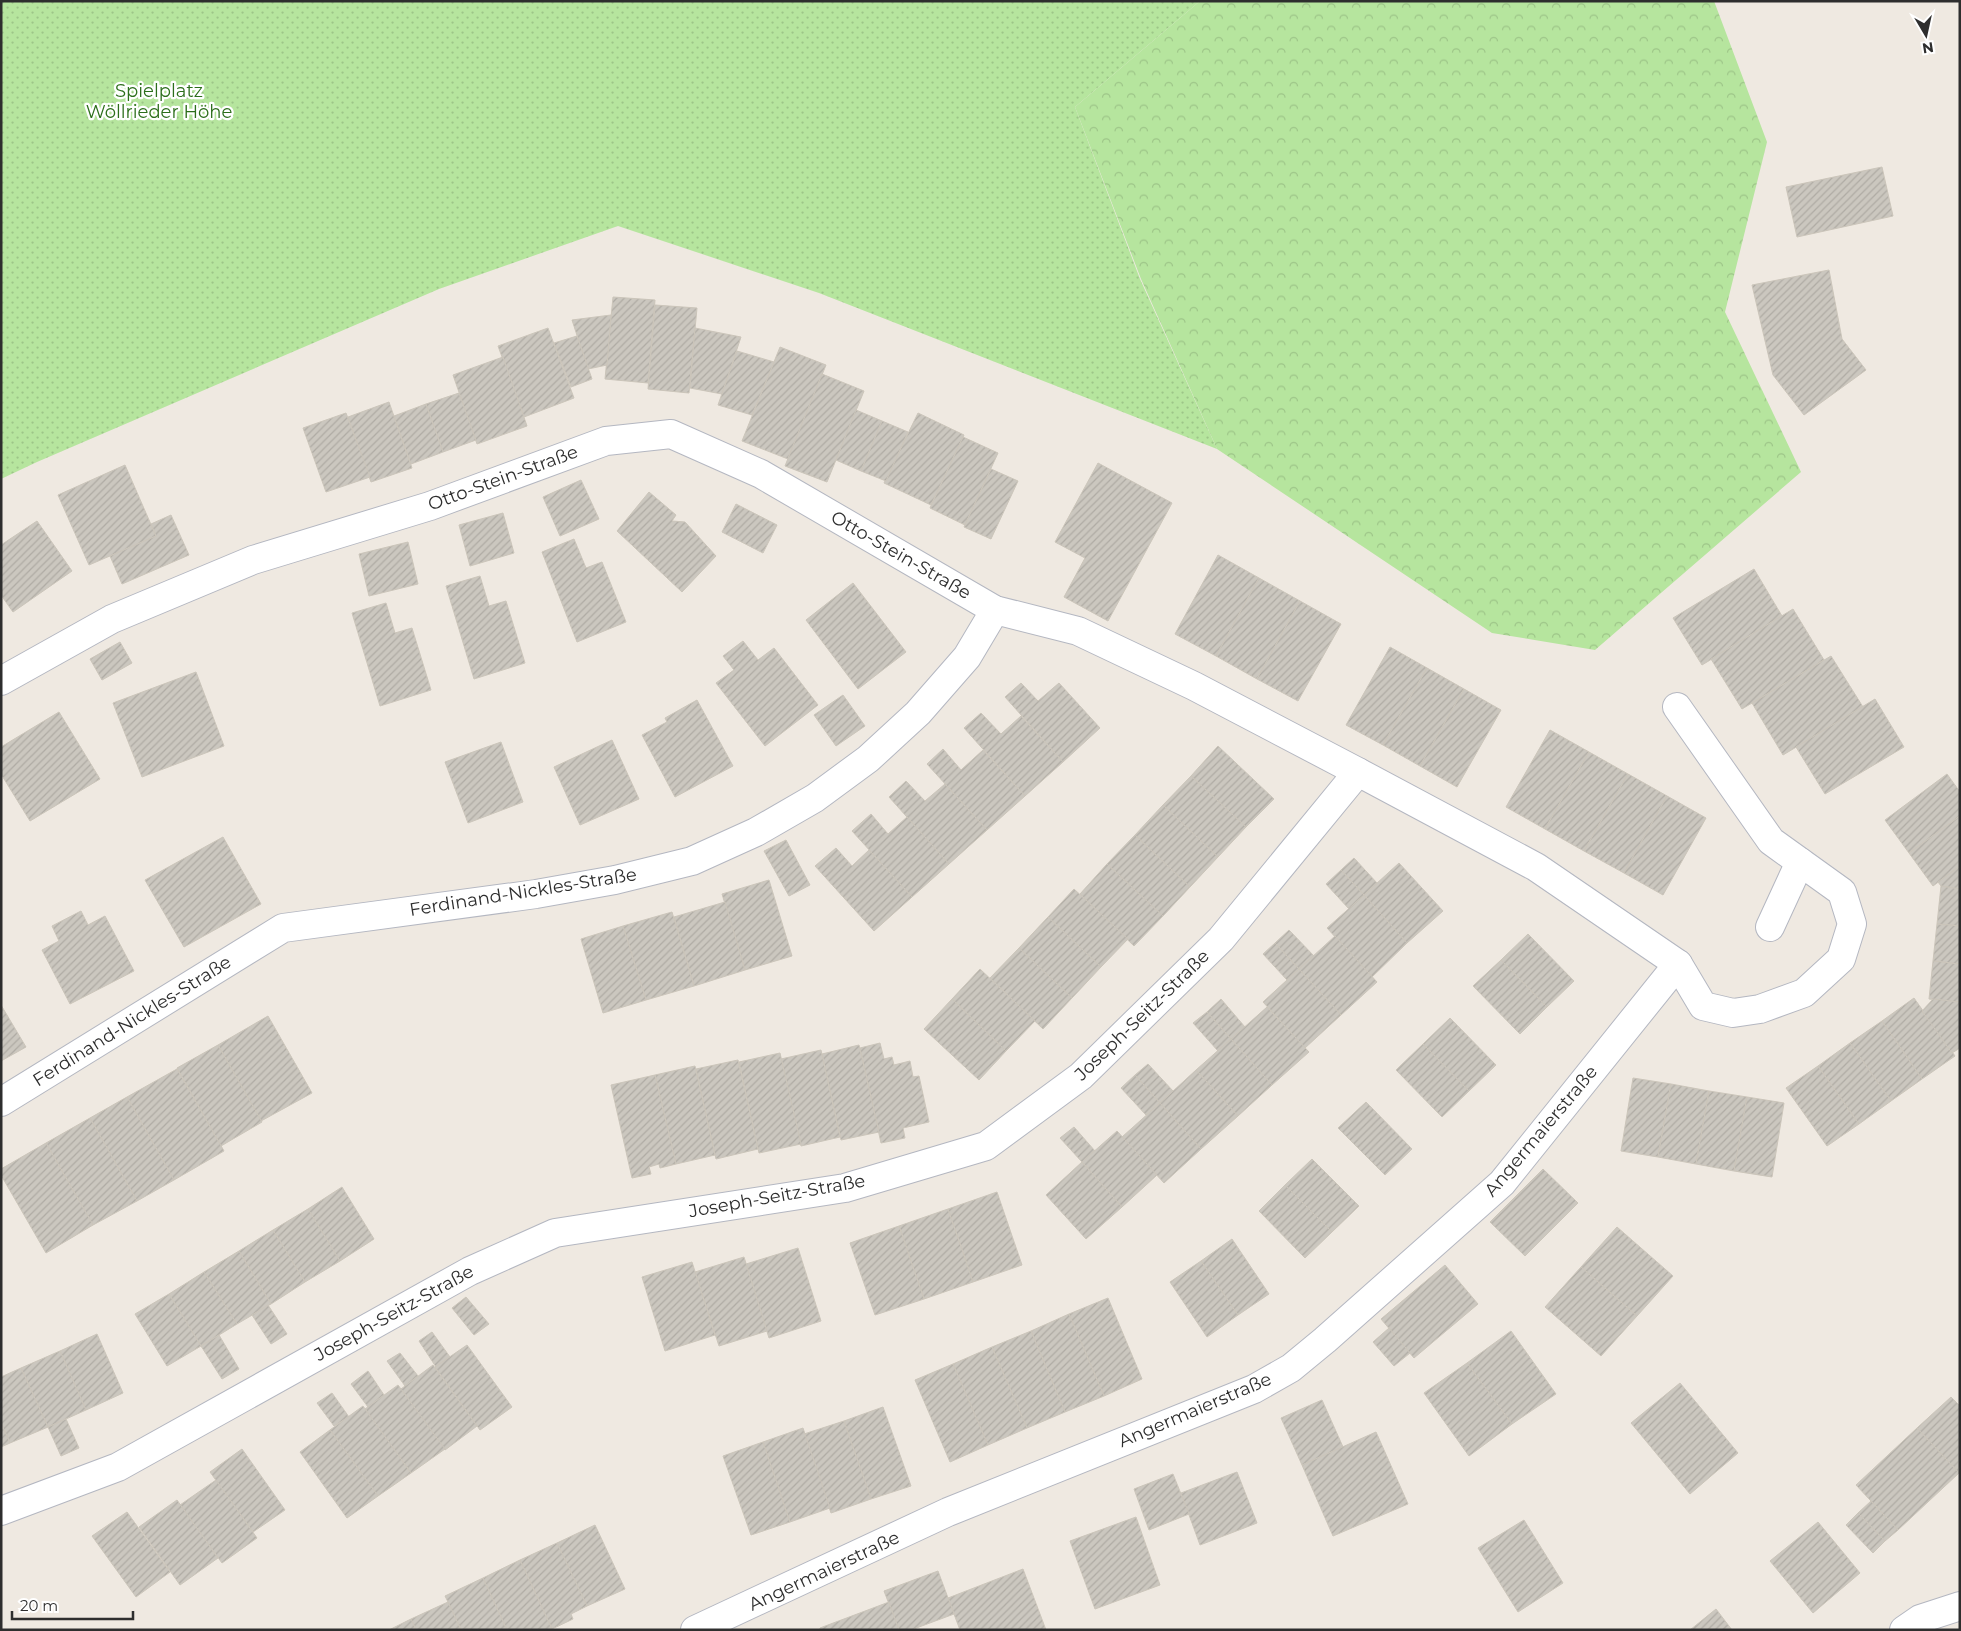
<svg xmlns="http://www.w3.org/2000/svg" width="1961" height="1631" viewBox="0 0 1961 1631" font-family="Montserrat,sans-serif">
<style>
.grass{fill:url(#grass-dots)}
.forest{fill:url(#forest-crowns)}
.building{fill:url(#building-hatch);stroke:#cbc5ba}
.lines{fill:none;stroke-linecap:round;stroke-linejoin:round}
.minor-casing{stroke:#b4b7c1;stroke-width:30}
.minor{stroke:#fff;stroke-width:28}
.labels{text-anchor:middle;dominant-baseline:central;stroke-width:4.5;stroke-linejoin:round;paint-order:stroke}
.park-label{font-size:18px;fill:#2c6e1b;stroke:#fff}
.street-label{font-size:18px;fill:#2e2e2e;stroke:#fff}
</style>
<defs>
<pattern id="grass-dots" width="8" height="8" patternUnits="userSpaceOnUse" patternTransform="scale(1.25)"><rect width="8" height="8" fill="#b6e59e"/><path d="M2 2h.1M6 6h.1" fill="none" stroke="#9dc588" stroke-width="1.8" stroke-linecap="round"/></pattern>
<pattern id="forest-crowns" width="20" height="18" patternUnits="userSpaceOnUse" patternTransform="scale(1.25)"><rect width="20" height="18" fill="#b6e59e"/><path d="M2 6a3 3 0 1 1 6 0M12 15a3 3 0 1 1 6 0" fill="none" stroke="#9dc588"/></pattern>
<pattern id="building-hatch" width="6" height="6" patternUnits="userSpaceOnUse" patternTransform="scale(1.25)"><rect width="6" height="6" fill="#cbc7bf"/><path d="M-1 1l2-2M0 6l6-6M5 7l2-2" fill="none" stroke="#afaba4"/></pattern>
</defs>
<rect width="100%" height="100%" fill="#efe9e1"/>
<!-- grass -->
<polygon class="grass" points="1,1 1200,1 1075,107 1140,279 1217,449 819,293 618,226 439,289 37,462 1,479"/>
<!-- forest -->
<polygon class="forest" points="1200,1 1714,1 1767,142 1725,312 1801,472 1595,650 1492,633 1217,449 1141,279 1075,107"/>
<!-- building -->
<g class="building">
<polygon points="1882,167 1893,216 1797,237 1786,187"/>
<polygon points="1829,270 1842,339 1866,370 1804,415 1773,375 1752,285"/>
<polygon points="613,297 655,300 648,383 605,379"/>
<polygon points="655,305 697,308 689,393 648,389"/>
<polygon points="611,315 607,365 588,369 572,320"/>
<polygon points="548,328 574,398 524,417 498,346"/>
<polygon points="695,328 741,337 722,394 690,388"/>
<polygon points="577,336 592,379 571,387 554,343"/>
<polygon points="780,347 826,365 788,459 742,441"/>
<polygon points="737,351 774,362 752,415 718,405"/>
<polygon points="503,357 527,426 477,444 453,375"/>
<polygon points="822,374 864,391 827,482 785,466"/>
<polygon points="459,393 476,440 443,452 426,404"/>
<polygon points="389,402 412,468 371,482 348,417"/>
<polygon points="426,404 443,452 411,464 394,416"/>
<polygon points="856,410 882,421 861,471 836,460"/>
<polygon points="346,413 370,477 326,492 303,428"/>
<polygon points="918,413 964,435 931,505 884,483"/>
<polygon points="882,421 908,432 886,481 861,471"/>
<polygon points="963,437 998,453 965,525 930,508"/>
<polygon points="1098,463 1172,503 1108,621 1064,597 1085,558 1055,542"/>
<polygon points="125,465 156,536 89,565 58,495"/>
<polygon points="991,469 1018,481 991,539 964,527"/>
<polygon points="581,480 599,519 560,536 543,497"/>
<polygon points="649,492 676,515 672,521 685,522 716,556 682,592 617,531"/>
<polygon points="736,504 777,525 763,553 722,532"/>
<polygon points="503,513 514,553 470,566 459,525"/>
<polygon points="171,515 189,555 122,584 110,556 156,536 151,524"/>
<polygon points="37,521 72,571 13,612 1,595 1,545"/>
<polygon points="574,539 586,568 602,562 626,622 577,642 542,552"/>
<polygon points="408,542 418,584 369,596 359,554"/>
<polygon points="1218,555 1259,578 1216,656 1175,634"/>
<polygon points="1754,569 1782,616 1702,665 1673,618"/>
<polygon points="480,576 489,606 506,601 525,663 474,679 446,586"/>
<polygon points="1259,578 1300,601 1257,679 1216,656"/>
<polygon points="853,583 906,652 858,689 806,620"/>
<polygon points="1300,601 1341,624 1298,701 1257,679"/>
<polygon points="386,603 395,633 412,628 431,690 380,706 352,613"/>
<polygon points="1793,609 1824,660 1742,709 1711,659"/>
<polygon points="743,641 758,660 774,648 818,705 765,746 716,683 734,670 723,656"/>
<polygon points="120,642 132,663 102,680 90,659"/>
<polygon points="1390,647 1427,668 1383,745 1346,725"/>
<polygon points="1831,656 1863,707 1783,755 1752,703"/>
<polygon points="1427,668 1464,689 1420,766 1383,745"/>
<polygon points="196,672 224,746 142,777 113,703"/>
<polygon points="1021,683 1038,701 1059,683 1100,728 1063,762 1005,697"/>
<polygon points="1464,689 1501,710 1457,787 1420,766"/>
<polygon points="843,695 865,726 836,746 814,715"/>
<polygon points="1875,699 1904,747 1825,794 1796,747"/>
<polygon points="697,700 733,766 675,797 642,735 667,722 665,718"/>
<polygon points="59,712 100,779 30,821 1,774 1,747"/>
<polygon points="981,713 1001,734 1021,716 1063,762 1025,796 964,728"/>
<polygon points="1550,730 1589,752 1545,829 1506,807"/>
<polygon points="612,740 639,799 580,825 554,767"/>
<polygon points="501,742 523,802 468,823 445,762"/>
<polygon points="1218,746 1274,799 1246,827 1191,776"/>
<polygon points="943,749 961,770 983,750 1025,796 987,830 927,764"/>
<polygon points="1589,752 1628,774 1584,851 1545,829"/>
<polygon points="1628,774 1667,796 1624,873 1584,851"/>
<polygon points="1947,774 1960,792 1960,816 1909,853 1885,820"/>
<polygon points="1191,776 1246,827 1218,857 1163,805"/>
<polygon points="906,781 925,801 945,784 987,830 949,864 889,797"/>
<polygon points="1667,796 1706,818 1663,895 1624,873"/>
<polygon points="1163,805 1218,857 1190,887 1135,835"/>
<polygon points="871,814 888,834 907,817 949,864 912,897 852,831"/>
<polygon points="1960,816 1960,866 1933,886 1909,853"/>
<polygon points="1135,835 1190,887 1163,916 1107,864"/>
<polygon points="223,837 261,904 184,947 145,880"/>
<polygon points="786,840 810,885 789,896 764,851"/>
<polygon points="836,848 852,866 869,850 912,897 874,931 815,866"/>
<polygon points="1354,858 1377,883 1364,895 1341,870"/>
<polygon points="1399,863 1443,911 1407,943 1364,895"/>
<polygon points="1107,864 1163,916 1134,946 1080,894"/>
<polygon points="1960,866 1960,889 1941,886 1938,882"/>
<polygon points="1341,870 1364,895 1349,909 1326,884"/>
<polygon points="769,880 792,956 745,970 722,894"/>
<polygon points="1941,886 1960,889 1960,926 1937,924"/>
<polygon points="1074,889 1128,939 1101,967 1048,917"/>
<polygon points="1364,895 1407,943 1372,977 1327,928"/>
<polygon points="725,902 745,970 694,986 674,917"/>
<polygon points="81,911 88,925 105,916 134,971 70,1004 42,950 59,941 52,926"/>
<polygon points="672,912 694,986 646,1000 623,926"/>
<polygon points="1048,917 1101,967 1072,998 1019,948"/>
<polygon points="1937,924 1960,926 1960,964 1933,961"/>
<polygon points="623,926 646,1000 603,1013 581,939"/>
<polygon points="1289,930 1314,956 1299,969 1275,943"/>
<polygon points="1528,934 1574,981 1547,1007 1501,960"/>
<polygon points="1335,936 1377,982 1341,1015 1299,969"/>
<polygon points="1275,943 1299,969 1287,980 1263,954"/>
<polygon points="1019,948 1072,998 1043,1029 990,978"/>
<polygon points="1501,960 1547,1007 1520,1034 1473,986"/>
<polygon points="1933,961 1960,964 1960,1002 1929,999"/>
<polygon points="980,969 1035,1021 1006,1051 952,999"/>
<polygon points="1299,969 1341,1015 1305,1048 1263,1002"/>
<polygon points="1914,998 1955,1056 1922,1079 1882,1021"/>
<polygon points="952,999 1006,1051 979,1080 924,1029"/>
<polygon points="1221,999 1245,1027 1231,1039 1207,1012"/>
<polygon points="1933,999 1960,1002 1960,1048 1952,1053 1922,1011"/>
<polygon points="1,1005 26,1047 1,1061"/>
<polygon points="1267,1007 1309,1052 1272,1085 1231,1039"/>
<polygon points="1207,1012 1231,1039 1218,1051 1193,1023"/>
<polygon points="268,1016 312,1093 261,1121 218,1045"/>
<polygon points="1450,1018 1496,1065 1469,1091 1423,1044"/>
<polygon points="1882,1021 1922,1079 1891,1101 1850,1043"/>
<polygon points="1231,1039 1272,1085 1238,1116 1196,1070"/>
<polygon points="880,1043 884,1059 892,1057 894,1065 910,1061 913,1077 919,1076 929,1122 903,1128 905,1138 881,1143 860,1048"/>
<polygon points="1850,1043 1891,1101 1859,1124 1818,1066"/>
<polygon points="1423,1044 1469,1091 1442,1117 1396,1070"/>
<polygon points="218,1045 262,1122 221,1146 177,1068"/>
<polygon points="859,1045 879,1132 841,1140 822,1054"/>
<polygon points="821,1050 840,1137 801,1146 781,1059"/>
<polygon points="780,1053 801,1144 759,1153 739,1062"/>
<polygon points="738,1060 758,1149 716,1159 696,1069"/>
<polygon points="1148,1064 1173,1091 1160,1103 1135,1075"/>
<polygon points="695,1066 715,1155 676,1164 655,1075"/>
<polygon points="1818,1066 1859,1124 1827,1146 1786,1088"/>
<polygon points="177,1069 224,1151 174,1180 127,1097"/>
<polygon points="1196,1070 1238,1116 1201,1149 1160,1103"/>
<polygon points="655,1075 676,1164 660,1168 659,1164 649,1167 651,1174 632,1178 611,1085"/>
<polygon points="1135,1075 1160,1103 1146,1115 1121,1088"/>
<polygon points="1633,1078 1671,1084 1658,1157 1621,1151"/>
<polygon points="1671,1084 1709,1091 1696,1164 1658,1157"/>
<polygon points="1709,1091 1747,1097 1734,1171 1696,1164"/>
<polygon points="127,1097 174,1180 137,1201 90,1118"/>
<polygon points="1747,1097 1784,1103 1772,1177 1734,1171"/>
<polygon points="1366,1102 1412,1149 1385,1175 1338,1128"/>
<polygon points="1160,1103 1201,1149 1164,1183 1122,1137"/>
<polygon points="90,1118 137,1201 93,1225 46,1143"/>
<polygon points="1074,1127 1095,1151 1082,1162 1060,1138"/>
<polygon points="1117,1131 1157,1175 1122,1207 1082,1162"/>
<polygon points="46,1143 93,1225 46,1253 1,1175 1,1169"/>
<polygon points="1312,1159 1359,1206 1332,1232 1285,1185"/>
<polygon points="1082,1162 1122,1207 1086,1239 1046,1195"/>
<polygon points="1543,1169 1578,1203 1525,1256 1490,1222"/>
<polygon points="1285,1185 1332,1232 1305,1258 1259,1211"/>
<polygon points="342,1187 374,1239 340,1261 308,1209"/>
<polygon points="997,1192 1022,1265 973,1282 948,1209"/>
<polygon points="308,1209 340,1261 305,1282 273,1230"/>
<polygon points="948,1209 973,1282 924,1299 899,1226"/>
<polygon points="899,1226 924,1299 875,1315 850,1243"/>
<polygon points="1617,1227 1673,1276 1637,1316 1581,1267"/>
<polygon points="273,1230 305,1282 271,1304 239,1251"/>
<polygon points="1232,1239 1269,1294 1238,1315 1201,1261"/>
<polygon points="798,1248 821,1321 769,1338 746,1264"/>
<polygon points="239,1251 271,1304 237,1324 204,1272"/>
<polygon points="744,1257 767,1331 719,1346 695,1272"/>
<polygon points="1201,1261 1238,1315 1207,1337 1170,1282"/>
<polygon points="692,1262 715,1335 665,1351 642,1277"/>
<polygon points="1445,1265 1478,1304 1414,1358 1381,1319"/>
<polygon points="1581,1267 1637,1316 1601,1356 1545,1307"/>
<polygon points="204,1272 237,1324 201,1346 169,1294"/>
<polygon points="169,1294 201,1346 167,1366 135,1314"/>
<polygon points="466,1297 489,1324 474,1335 452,1308"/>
<polygon points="1108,1298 1142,1379 1104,1396 1069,1314"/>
<polygon points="268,1305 287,1334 271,1344 252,1315"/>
<polygon points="1069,1314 1104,1396 1065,1412 1031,1331"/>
<polygon points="1389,1328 1410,1353 1394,1366 1373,1342"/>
<polygon points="1031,1331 1065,1412 1027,1428 992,1347"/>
<polygon points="1511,1331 1556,1394 1512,1424 1467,1363"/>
<polygon points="432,1332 450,1357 436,1367 419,1341"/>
<polygon points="97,1334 123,1393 86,1410 60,1351"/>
<polygon points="219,1335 239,1369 222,1379 201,1346"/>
<polygon points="467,1345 512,1407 480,1430 435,1367"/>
<polygon points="992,1347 1027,1428 988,1445 953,1364"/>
<polygon points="60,1351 86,1410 48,1427 21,1368"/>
<polygon points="400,1353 418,1376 405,1386 387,1361"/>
<polygon points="1467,1363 1512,1424 1469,1456 1424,1393"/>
<polygon points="953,1364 988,1445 950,1462 915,1380"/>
<polygon points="433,1365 477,1426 445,1450 401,1389"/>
<polygon points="21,1368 48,1427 10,1443 1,1423 1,1377"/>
<polygon points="368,1371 384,1395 368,1407 351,1384"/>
<polygon points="1680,1383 1738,1453 1690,1494 1631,1423"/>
<polygon points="398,1385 445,1449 411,1473 365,1409"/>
<polygon points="332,1393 349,1417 334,1426 317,1403"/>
<polygon points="1951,1397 1960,1406 1959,1473 1917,1428"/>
<polygon points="1322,1400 1343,1447 1302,1465 1281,1418"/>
<polygon points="363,1406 411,1473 378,1496 330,1430"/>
<polygon points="883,1407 911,1486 871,1499 844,1421"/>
<polygon points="66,1419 79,1448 61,1456 48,1427"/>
<polygon points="844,1421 871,1499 831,1513 804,1434"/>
<polygon points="1,1423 10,1443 1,1447"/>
<polygon points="803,1428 830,1508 790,1522 763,1442"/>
<polygon points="1917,1428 1959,1473 1898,1530 1856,1485"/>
<polygon points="330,1430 378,1496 347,1518 300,1452"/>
<polygon points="1376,1432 1408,1504 1333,1536 1302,1465"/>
<polygon points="763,1442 790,1522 751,1535 723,1456"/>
<polygon points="242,1449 285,1510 253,1532 210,1472"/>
<polygon points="1237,1472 1257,1523 1200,1545 1181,1493"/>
<polygon points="1173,1474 1189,1514 1149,1530 1134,1489"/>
<polygon points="216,1480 257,1538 222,1563 180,1505"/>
<polygon points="177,1500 218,1558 180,1585 139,1527"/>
<polygon points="1871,1501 1898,1530 1885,1541 1858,1513"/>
<polygon points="127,1512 170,1572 136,1597 92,1536"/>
<polygon points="1858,1513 1885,1541 1873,1553 1846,1525"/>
<polygon points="1136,1517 1160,1585 1095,1609 1070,1541"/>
<polygon points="1524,1520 1563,1583 1518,1612 1478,1548"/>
<polygon points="1818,1522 1860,1573 1813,1613 1770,1561"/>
<polygon points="595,1525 625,1589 587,1606 557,1543"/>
<polygon points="557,1543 587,1606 571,1614 573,1619 552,1629 520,1560"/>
<polygon points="520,1560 552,1629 551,1630 507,1630 483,1578"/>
<polygon points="1023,1569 1046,1630 960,1630 948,1598"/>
<polygon points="938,1571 954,1614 911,1630 899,1630 884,1591"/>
<polygon points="483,1578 507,1630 461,1630 448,1602 445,1596"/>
<polygon points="448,1602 461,1630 416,1630 411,1619"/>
<polygon points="889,1602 899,1630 820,1630 820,1628"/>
<polygon points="1716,1609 1732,1630 1690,1630"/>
<polygon points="411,1619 416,1630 389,1630"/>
</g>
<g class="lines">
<defs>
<g id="minor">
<polyline points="1,681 112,619 253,560 430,506 606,441 671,434 761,474 995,610 1078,631 1194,686 1358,772 1221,939 1081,1076 986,1146 845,1188 555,1233 470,1271 118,1467 1,1511"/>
<polyline points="1677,707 1771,841 1842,892 1852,924 1841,959 1804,993 1760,1009 1733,1013 1703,1006 1678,964"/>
<polyline points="1770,927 1800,862"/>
<polyline points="1,1102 283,928 536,894 615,880 692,861 756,832 815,798 868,759 918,713 967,657 995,610"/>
<polyline points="695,1630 948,1512 1254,1389 1291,1368 1325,1340 1502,1183 1678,964 1536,867 1358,772"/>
<polyline points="1904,1630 1920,1619 1960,1606"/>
</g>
</defs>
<!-- minor casing -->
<use href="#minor" class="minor-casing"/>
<!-- minor -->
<use href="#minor" class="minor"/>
</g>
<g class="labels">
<!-- park labels -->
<g class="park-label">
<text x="159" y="91">Spielplatz<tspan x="159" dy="21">Wöllrieder Höhe</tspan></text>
</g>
<!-- street labels -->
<g class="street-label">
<text transform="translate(503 478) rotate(-20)">Otto-Stein-Straße</text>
<text transform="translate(901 555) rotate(30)">Otto-Stein-Straße</text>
<text transform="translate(523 892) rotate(-9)">Ferdinand-Nickles-Straße</text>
<text transform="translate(1142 1015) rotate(-44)">Joseph-Seitz-Straße</text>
<text transform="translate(132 1021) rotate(-32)">Ferdinand-Nickles-Straße</text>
<text transform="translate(1541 1131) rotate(-50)">Angermaierstraße</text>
<text transform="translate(777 1196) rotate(-10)">Joseph-Seitz-Straße</text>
<text transform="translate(394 1313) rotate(-29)">Joseph-Seitz-Straße</text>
<text transform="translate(1195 1410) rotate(-23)">Angermaierstraße</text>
<text transform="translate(824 1571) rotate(-25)">Angermaierstraße</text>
</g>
</g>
<!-- border -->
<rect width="1961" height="1631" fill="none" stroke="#2e2e2e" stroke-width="5"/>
<!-- north arrow -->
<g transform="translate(1926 35) rotate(171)" stroke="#ffffff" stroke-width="4" paint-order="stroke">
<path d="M0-4L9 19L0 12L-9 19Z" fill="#2e2e2e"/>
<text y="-8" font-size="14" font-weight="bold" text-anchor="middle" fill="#2e2e2e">N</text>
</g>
<!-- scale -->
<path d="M12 1611v8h121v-8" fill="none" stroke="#2e2e2e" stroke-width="2.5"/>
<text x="20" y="1611" font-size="15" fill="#2e2e2e" stroke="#ffffff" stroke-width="4" paint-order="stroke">20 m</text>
</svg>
